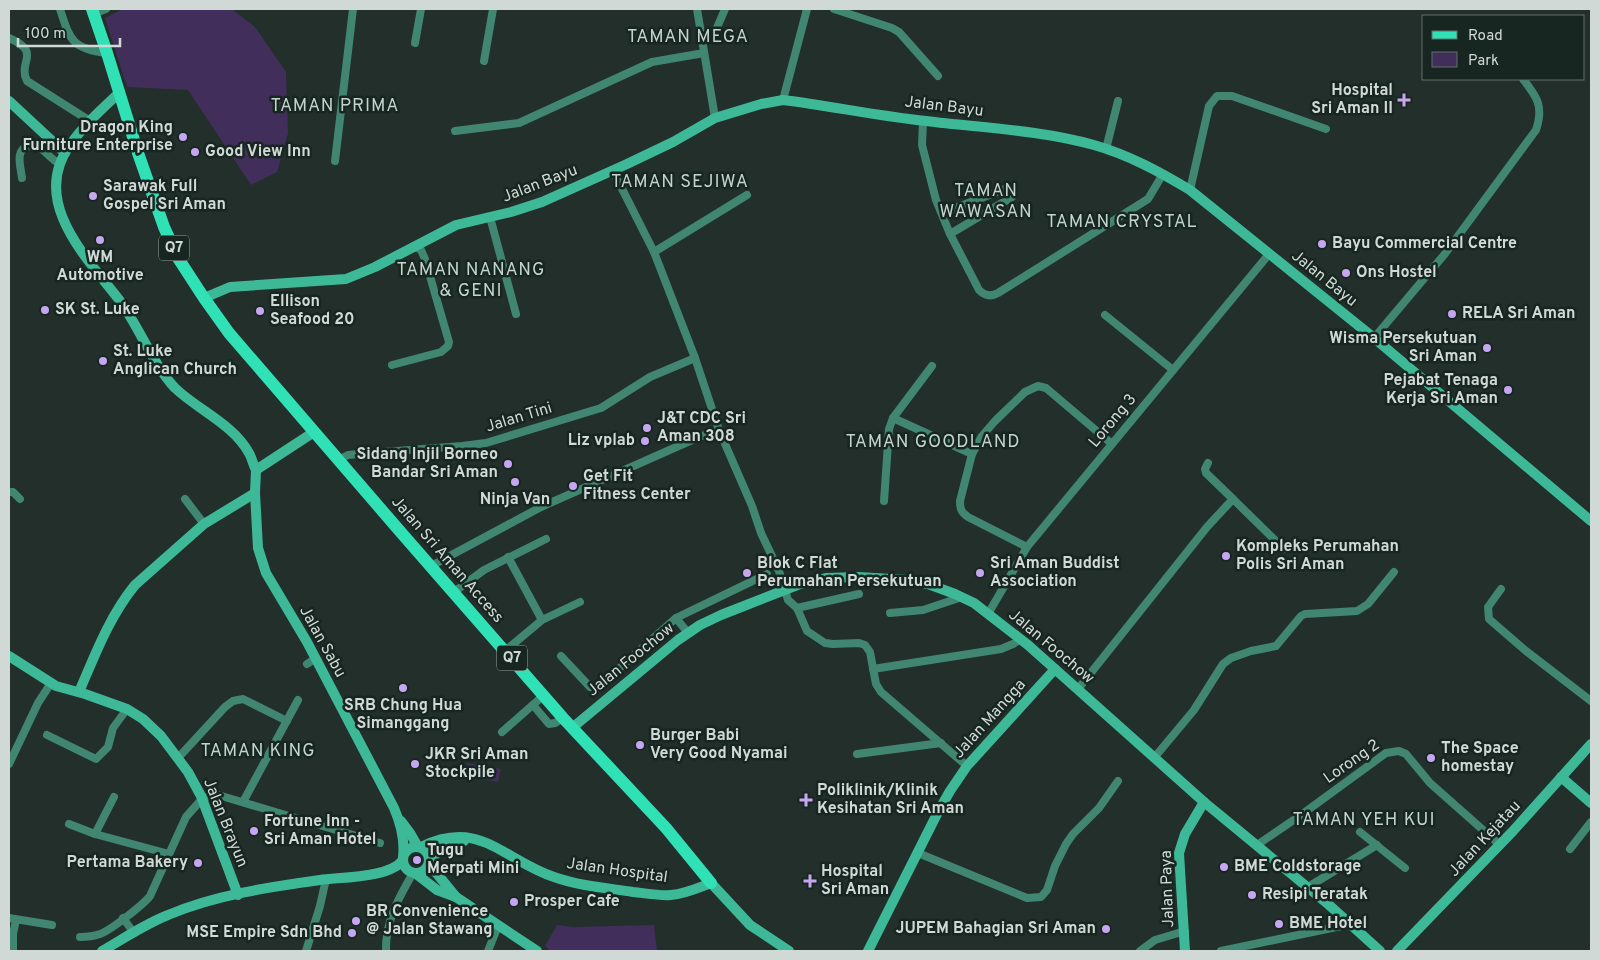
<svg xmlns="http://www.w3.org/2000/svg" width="1600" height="960" viewBox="0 0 1600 960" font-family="Overpass,sans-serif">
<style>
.green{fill:#422e5a}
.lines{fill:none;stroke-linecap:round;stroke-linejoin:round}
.street{stroke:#408671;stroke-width:8}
.secondary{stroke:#3db998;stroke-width:10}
.primary{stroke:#31e1b6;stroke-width:12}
.poi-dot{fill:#c6a6f0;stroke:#182621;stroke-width:2}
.labels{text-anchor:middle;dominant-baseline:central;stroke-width:5;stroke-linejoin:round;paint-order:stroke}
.shield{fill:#182621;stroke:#9aa3a0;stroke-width:1}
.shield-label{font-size:15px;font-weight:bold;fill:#d1d9d6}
.poi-label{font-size:16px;font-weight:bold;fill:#d1d9d6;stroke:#182621;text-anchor:start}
.street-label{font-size:16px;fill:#d1d9d6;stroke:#182621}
.neighbourhood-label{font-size:18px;letter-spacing:1px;fill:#c3d4ce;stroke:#182621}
</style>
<rect width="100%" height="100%" fill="#222f2b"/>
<!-- green -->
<g class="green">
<polygon points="123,9 232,9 255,27 286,72 288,133 277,172 251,185 188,90 127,87 105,18"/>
<polygon points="467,763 501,769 498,782 465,776"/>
<polygon points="557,925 572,927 654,925 657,951 551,951 545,946"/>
</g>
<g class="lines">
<!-- street -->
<g class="street">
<path d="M60,9C70,40 72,49 107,53"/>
<polyline points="697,9 715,118"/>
<polyline points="834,9 892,28 899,32 938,76"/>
<polyline points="93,14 106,9"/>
<polyline points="701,35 709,35 716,30 725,9"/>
<path d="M9,38C43,53 17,61 27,81L90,121"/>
<polyline points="415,43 421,9"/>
<polyline points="484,61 493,9"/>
<polyline points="783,100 807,9"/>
<path d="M923,121L922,145L936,200L950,234L979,290C985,296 991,297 998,293L1148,199L1163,174"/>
<polyline points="455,131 519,123 652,62 704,53"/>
<polyline points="1106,149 1118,101"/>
<polyline points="335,161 353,9"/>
<polyline points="613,171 654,252 695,358 719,430 752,506 761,533 779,571 788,600 797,608 807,631 825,643 833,644 859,643 865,645 870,652 876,684 881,692 967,766"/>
<path d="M22,178C21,168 14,149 29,146C35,144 40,147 44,151C50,156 52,160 60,164"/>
<polyline points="1190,190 1209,106 1217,96 1232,96 1326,129"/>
<polyline points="942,213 1005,189 1011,189 1013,192 1012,197 1007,200 950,234"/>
<polyline points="490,217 516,314"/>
<polyline points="654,252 747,195"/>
<polyline points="1105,315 1173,370"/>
<path d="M1374,338L1444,255L1536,130C1544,106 1537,97 1523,79"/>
<polyline points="392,365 441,352 448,346 449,342 425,259 421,250 414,246"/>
<polyline points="893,418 972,454"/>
<polyline points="338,460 348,455 358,454 462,446 486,443 601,408 650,377 695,358"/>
<polyline points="1208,463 1205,469 1206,473 1233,499"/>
<polyline points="9,492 13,492 20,499"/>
<polyline points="185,499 204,524"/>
<polyline points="884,501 889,429 893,418 932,366"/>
<path d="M1027,547L968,517C961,512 960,509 960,501L972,454L982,436L995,421L1025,392L1038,386L1046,388L1112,444"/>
<polyline points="508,557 542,620"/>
<polyline points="431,566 541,507 699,437 719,430"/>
<polyline points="1501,589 1488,607 1489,619 1526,651 1591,701"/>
<polyline points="454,592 484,570 546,539"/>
<polyline points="797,608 859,594"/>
<polyline points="890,613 923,610 962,597"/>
<polyline points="988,614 1027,547 1269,254"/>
<polyline points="676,618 688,633"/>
<polyline points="505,651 542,620 580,602"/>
<polyline points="561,656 590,687 596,689 676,618 767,574"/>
<polyline points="307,664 316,658"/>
<polyline points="873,669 1001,649 1013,644 1021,639"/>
<polyline points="1078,689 1207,527 1233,499 1284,549"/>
<polyline points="533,705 549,724 555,723 563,718"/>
<polyline points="502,732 544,695"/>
<polyline points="47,735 96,759 108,747 113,728 127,709"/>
<polyline points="857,754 941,743"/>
<polyline points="178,758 225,707 233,701 243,699 287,721"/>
<polyline points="1154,758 1194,710 1223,664 1231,658 1251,651 1276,646 1301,616 1305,614 1357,611 1368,604 1394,572"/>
<polyline points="9,764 38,703 51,683"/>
<polyline points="243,802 298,700"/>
<polyline points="69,824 95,834 169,854"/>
<polyline points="1360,832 1405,868"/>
<polyline points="95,834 114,797"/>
<polyline points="1257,845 1301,815 1386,753 1399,751 1406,754 1430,783 1500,845"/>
<polyline points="1570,849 1591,822"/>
<polyline points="918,853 1027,898 1041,897 1047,890 1055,866 1066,844 1073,834 1099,808 1118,781"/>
<polyline points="1308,887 1377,845"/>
<polyline points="9,918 52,925"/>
<polyline points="123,918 134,933"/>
<path d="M80,937C87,937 94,936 100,934C111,930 143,905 150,896L186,817L202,799L209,796L218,795L380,843"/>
<polyline points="13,951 13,934 16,920"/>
<polyline points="306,951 320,906 326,879"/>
<path d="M386,951C385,922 399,897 413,873"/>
<polyline points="488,951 498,926"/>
<polyline points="1140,951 1155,940 1185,931"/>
<polyline points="1221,951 1351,924"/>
</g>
<!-- secondary -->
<g class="secondary">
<path d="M119,93C102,109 84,125 70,145C29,202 88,259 120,301C139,327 154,366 175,388C198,410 233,424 249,453C252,458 253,465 256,470L314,432"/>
<polyline points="9,101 65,153"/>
<path d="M204,298L230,287L346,279L375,267L456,225L511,212L542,202L627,164L673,142L715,118L761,104L783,100C831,106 878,116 926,121C982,128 1040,130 1094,145C1129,155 1160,172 1190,190L1374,338L1591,521"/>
<path d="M256,470L255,493L258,548L266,573L307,642L394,808C401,824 405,839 403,857"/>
<polyline points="9,656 56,686 85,694 127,709 143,719 161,736 188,772 201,796 238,895"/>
<path d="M79,692C95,655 109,617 135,585L204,524L255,493"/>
<polyline points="572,728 678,640 700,625 721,615 800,584 827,578 858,577 909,580 928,584 955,594 974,603 1028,645 1204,802 1329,905 1380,951"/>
<polyline points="1561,777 1591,803"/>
<polyline points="401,821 410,833 418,847"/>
<circle cx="416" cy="860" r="13"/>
<path d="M421,847C480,818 503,860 554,877C579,886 607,888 633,892C645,893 658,896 671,895C685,894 698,888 711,883L750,925L789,951"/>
<polyline points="430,859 446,846 464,841"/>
<polyline points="429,864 456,897"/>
<polyline points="415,873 437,890 456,897 537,951"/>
<path d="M102,951C123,939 145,924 168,915C215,895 270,887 320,880C341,877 390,878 403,860"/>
<polyline points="868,951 937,814 950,791 967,766 1055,669"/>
<polyline points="1185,951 1179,853 1185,834 1204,802"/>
<polyline points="1397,951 1513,831 1591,744"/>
</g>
<!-- primary -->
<polyline class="primary" points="92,9 107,53 138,153 164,227 178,258 204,298 229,333 398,529 563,718 666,828 711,883"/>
</g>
<!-- markers -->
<g class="poi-dot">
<path d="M1401.5 92.5h5v5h5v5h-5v5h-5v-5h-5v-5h5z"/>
<circle cx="183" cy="137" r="5"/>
<circle cx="195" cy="152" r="5"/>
<circle cx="93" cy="196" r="5"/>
<circle cx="100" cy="240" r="5"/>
<circle cx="1322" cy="244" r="5"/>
<circle cx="1346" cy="273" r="5"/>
<circle cx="45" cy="310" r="5"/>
<circle cx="260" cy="311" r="5"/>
<circle cx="1452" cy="314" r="5"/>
<circle cx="1487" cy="348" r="5"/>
<circle cx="103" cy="361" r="5"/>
<circle cx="1508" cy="390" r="5"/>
<circle cx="647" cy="428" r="5"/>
<circle cx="645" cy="441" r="5"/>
<circle cx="508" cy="464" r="5"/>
<circle cx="515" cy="482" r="5"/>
<circle cx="573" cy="486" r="5"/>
<circle cx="1226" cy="556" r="5"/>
<circle cx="747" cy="573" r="5"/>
<circle cx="980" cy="573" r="5"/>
<circle cx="403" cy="688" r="5"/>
<circle cx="640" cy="745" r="5"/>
<circle cx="1431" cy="758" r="5"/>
<circle cx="415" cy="764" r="5"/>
<path d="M803.5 792.5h5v5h5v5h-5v5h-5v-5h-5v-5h5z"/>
<circle cx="254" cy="831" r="5"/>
<circle cx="417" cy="860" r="5"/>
<circle cx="198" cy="863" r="5"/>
<circle cx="1224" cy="867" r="5"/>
<path d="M807.5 873.5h5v5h5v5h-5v5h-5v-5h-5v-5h5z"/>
<circle cx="1252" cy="895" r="5"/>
<circle cx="514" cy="902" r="5"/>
<circle cx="356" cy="921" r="5"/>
<circle cx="1279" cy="924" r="5"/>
<circle cx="1106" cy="929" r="5"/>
<circle cx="352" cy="933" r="5"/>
</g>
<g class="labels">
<!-- shield labels -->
<g class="shield">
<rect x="159" y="235.5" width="30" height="25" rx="4"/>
<rect x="497" y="645.5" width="30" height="25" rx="4"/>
</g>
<g class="shield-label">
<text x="174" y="248">Q7</text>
<text x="512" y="658">Q7</text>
</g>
<!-- poi labels -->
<g class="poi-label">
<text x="1393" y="91" text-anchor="end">Hospital<tspan x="1393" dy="18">Sri Aman II</tspan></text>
<text x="173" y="128" text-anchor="end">Dragon King<tspan x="173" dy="18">Furniture Enterprise</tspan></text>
<text x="205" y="152">Good View Inn</text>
<text x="103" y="187">Sarawak Full<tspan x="103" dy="18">Gospel Sri Aman</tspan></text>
<text x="1332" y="244">Bayu Commercial Centre</text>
<text x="100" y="258" text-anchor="middle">WM<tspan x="100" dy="18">Automotive</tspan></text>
<text x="1356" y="273">Ons Hostel</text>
<text x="270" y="302">Ellison<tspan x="270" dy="18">Seafood 20</tspan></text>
<text x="55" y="310">SK St. Luke</text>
<text x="1462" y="314">RELA Sri Aman</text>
<text x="1477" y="339" text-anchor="end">Wisma Persekutuan<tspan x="1477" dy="18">Sri Aman</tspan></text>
<text x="113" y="352">St. Luke<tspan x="113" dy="18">Anglican Church</tspan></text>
<text x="1498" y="381" text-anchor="end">Pejabat Tenaga<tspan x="1498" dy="18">Kerja Sri Aman</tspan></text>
<text x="657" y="419">J&amp;T CDC Sri<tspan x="657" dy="18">Aman 308</tspan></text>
<text x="635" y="441" text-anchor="end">Liz vplab</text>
<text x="498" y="455" text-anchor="end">Sidang Injil Borneo<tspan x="498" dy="18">Bandar Sri Aman</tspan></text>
<text x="583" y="477">Get Fit<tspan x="583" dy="18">Fitness Center</tspan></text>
<text x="515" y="500" text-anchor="middle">Ninja Van</text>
<text x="1236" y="547">Kompleks Perumahan<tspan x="1236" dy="18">Polis Sri Aman</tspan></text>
<text x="757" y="564">Blok C Flat<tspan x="757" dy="18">Perumahan Persekutuan</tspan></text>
<text x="990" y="564">Sri Aman Buddist<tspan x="990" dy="18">Association</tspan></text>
<text x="403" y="706" text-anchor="middle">SRB Chung Hua<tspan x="403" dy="18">Simanggang</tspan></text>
<text x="650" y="736">Burger Babi<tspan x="650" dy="18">Very Good Nyamai</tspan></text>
<text x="1441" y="749">The Space<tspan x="1441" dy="18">homestay</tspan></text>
<text x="425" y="755">JKR Sri Aman<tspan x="425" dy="18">Stockpile</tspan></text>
<text x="817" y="791">Poliklinik/Klinik<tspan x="817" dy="18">Kesihatan Sri Aman</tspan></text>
<text x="264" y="822">Fortune Inn -<tspan x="264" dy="18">Sri Aman Hotel</tspan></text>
<text x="427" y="851">Tugu<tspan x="427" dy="18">Merpati Mini</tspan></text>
<text x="188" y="863" text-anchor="end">Pertama Bakery</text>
<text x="1234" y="867">BME Coldstorage</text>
<text x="821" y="872">Hospital<tspan x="821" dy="18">Sri Aman</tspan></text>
<text x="1262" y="895">Resipi Teratak</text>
<text x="524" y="902">Prosper Cafe</text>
<text x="366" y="912">BR Convenience<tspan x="366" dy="18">@ Jalan Stawang</tspan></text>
<text x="1289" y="924">BME Hotel</text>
<text x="1096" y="929" text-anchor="end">JUPEM Bahagian Sri Aman</text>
<text x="342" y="933" text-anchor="end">MSE Empire Sdn Bhd</text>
</g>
<!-- street labels -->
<g class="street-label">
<text transform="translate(944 107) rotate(7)">Jalan Bayu</text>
<text transform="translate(540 184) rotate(-21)">Jalan Bayu</text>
<text transform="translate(1324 279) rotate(39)">Jalan Bayu</text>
<text transform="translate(519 418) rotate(-17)">Jalan Tini</text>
<text transform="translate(1113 421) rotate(-50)">Lorong 3</text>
<text transform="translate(447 560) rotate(49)">Jalan Sri Aman Access</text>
<text transform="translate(322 642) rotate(61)">Jalan Sabu</text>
<text transform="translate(1051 647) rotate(40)">Jalan Foochow</text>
<text transform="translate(631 660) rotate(-39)">Jalan Foochow</text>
<text transform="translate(990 719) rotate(-48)">Jalan Mangga</text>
<text transform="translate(1352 762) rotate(-35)">Lorong 2</text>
<text transform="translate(225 823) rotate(68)">Jalan Brayun</text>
<text transform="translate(1485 839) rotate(-47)">Jalan Kejatau</text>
<text transform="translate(617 871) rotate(8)">Jalan Hospital</text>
<text transform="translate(1168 889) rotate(-92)">Jalan Paya</text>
</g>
<!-- neighbourhood labels -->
<g class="neighbourhood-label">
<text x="688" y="37">TAMAN MEGA</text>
<text x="335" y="106">TAMAN PRIMA</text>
<text x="680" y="182">TAMAN SEJIWA</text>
<text x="986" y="191">TAMAN<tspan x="986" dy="21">WAWASAN</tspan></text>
<text x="1122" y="222">TAMAN CRYSTAL</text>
<text x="471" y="270">TAMAN NANANG<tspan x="471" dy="21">&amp; GENI</tspan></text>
<text x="933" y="442">TAMAN GOODLAND</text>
<text x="258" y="751">TAMAN KING</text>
<text x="1364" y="820">TAMAN YEH KUI</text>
</g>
</g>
<!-- border -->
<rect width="1600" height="960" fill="none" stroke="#d1d9d6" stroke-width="20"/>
<!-- legend -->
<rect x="1422" y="15" width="162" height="65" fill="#182621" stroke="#626e69"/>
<rect x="1432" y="31" width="25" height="8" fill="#31e1b6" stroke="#626e69"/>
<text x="1468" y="40" font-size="15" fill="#d1d9d6">Road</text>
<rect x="1432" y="52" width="25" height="15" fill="#422e5a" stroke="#626e69"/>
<text x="1468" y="65" font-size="15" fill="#d1d9d6">Park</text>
<!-- scale -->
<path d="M18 38v8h102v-8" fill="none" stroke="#d1d9d6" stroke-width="2.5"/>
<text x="25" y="38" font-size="15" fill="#d1d9d6" stroke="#182621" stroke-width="4" paint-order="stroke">100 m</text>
</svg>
